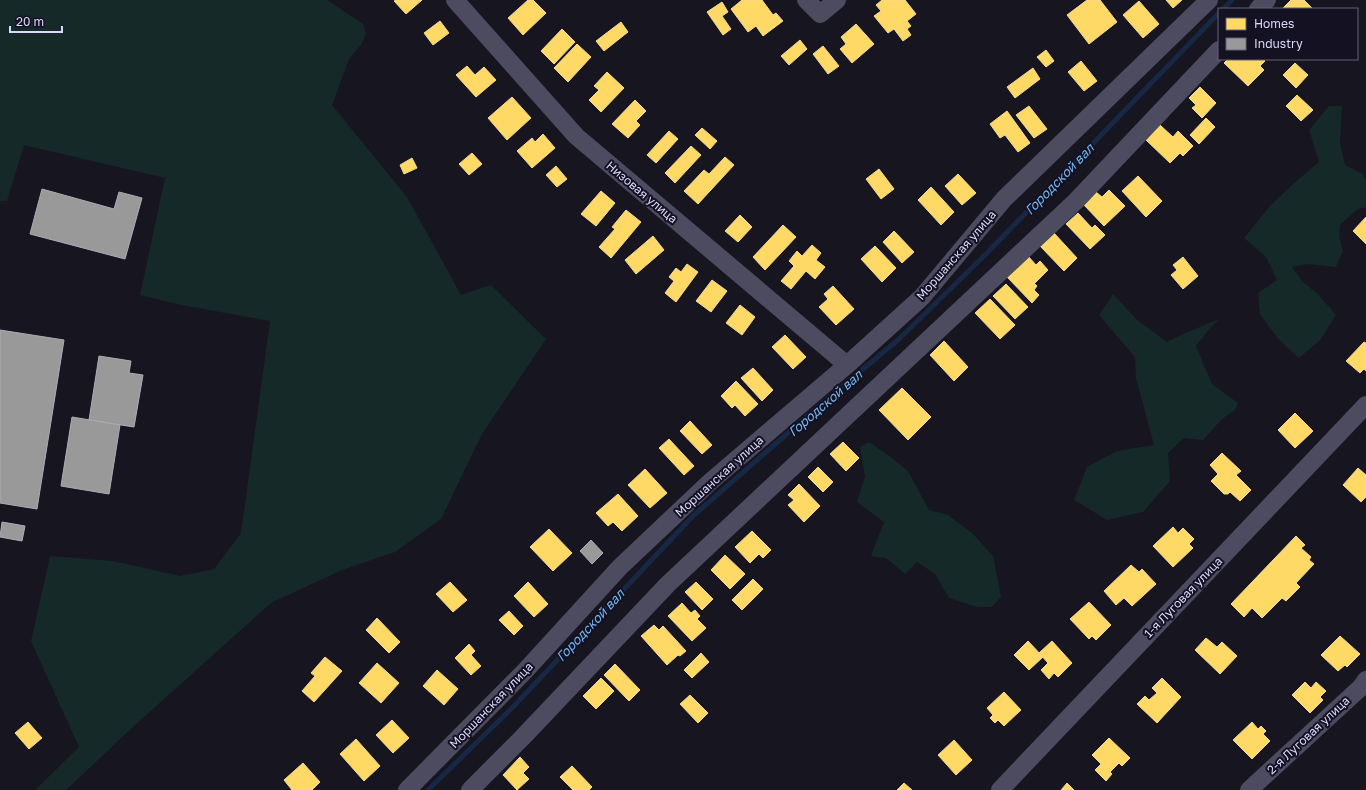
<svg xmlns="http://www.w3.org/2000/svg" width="1366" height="790" viewBox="0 0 1366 790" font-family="'Golos Text',sans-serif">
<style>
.green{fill:#152929}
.homes{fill:#ffd966;stroke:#f4d993}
.industry{fill:#999;stroke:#adacb6}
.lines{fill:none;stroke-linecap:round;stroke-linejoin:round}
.stream{stroke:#162844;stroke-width:5}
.minor{stroke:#4c4b5f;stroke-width:18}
.labels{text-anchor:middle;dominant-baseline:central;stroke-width:4;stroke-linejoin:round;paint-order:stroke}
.street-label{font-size:12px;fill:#dbd8fb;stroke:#141123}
.water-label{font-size:13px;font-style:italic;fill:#71b6ef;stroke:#141123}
</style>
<rect width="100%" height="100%" fill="#17151f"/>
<!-- green -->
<g class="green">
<polygon points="0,0 327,0 363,24 366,33 361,45 349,59 332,105 407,197 461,295 491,285 546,339 482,434 441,519 395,552 342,570 271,603 134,726 66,790 35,790 79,747 31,641 50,556 113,561 180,576 214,569 241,533 270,321 181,305 140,295 165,178 24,145 7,201 0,201"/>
<polygon points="1329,106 1342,106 1340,143 1345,165 1363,174 1366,181 1366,207 1358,209 1340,225 1339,236 1343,251 1336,267 1308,264 1292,267 1302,281 1319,295 1336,315 1320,340 1299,358 1279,340 1260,314 1258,293 1277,280 1266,257 1244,238 1270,206 1294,183 1319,162 1309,130"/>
<polygon points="1113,294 1137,320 1167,342 1183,334 1219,319 1210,328 1196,346 1212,384 1238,403 1235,410 1222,419 1203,440 1184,438 1168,453 1170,481 1143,512 1107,520 1074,500 1087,467 1117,451 1154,445 1136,378 1135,357 1099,315"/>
<polygon points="869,442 888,455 908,471 929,510 948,515 972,533 993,556 1001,597 992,607 977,607 949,598 935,574 917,562 905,574 886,558 871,556 884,522 857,502 865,476 860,447"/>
</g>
<!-- homes -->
<g class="homes">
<polygon points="396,0 422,0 406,14 394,1"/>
<polygon points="528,0 533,0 546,13 523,35 508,18"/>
<polygon points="742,0 762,0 773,15 776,13 783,21 763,36 756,26 748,32 731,9"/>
<polygon points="882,0 905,0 916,14 907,21 911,26 907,29 911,35 903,41 894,29 888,33 874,16 881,11 876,5"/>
<polygon points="1087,0 1100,0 1117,22 1089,44 1067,15"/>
<polygon points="1166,0 1182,0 1173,8"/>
<polygon points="1291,0 1304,0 1313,9 1282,9"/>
<polygon points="1139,1 1159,24 1143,38 1123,15"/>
<polygon points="722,2 728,12 722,16 731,29 723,35 707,12"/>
<polygon points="440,21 449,33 433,45 424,33"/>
<polygon points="621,22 628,32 604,51 596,41"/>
<polygon points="856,24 874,44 852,63 840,49 846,44 841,37"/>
<polygon points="562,29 575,42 554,64 541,51"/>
<polygon points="800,40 807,49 789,65 781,56"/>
<polygon points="577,44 591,57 568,82 554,68"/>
<polygon points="823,46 839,66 828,74 813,54"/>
<polygon points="1046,50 1054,61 1046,67 1037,57"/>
<polygon points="1228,59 1263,59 1265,61 1260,66 1264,70 1248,86 1224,63"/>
<polygon points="1081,61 1097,81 1084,91 1068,72"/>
<polygon points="1295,63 1308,75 1296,88 1283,75"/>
<polygon points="467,66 475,75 484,67 496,80 476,97 456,75"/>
<polygon points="1033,68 1040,79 1015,98 1007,87"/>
<polygon points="607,72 624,88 601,112 589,100 599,90 594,86"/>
<polygon points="1200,87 1216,103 1202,118 1192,108 1196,105 1189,98"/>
<polygon points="1297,95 1313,110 1301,121 1286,106"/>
<polygon points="512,97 531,118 507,140 488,118"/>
<polygon points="635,100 646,111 636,121 640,125 628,138 612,124"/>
<polygon points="1029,106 1047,129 1034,138 1016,115"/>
<polygon points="1007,111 1030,143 1018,152 1005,135 1000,138 990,124"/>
<polygon points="1206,118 1215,127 1199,144 1190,135"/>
<polygon points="1160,125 1173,137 1178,131 1193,146 1183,156 1180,153 1170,163 1146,140"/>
<polygon points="702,128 717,141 710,149 695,135"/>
<polygon points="669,131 678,139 656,163 647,155"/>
<polygon points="543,134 555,148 532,168 517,151 532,138 535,142"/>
<polygon points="691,146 701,155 675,183 665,173"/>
<polygon points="472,153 482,164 469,175 459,164"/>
<polygon points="725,157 734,165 698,204 684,191 704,170 709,174"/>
<polygon points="412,158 417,168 404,174 400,165"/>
<polygon points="556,166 567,179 557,187 546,175"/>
<polygon points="879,169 894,189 881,199 866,179"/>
<polygon points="958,174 976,193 962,205 945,186"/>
<polygon points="1138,176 1162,201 1146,217 1122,191"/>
<polygon points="931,187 954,212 941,225 918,200"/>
<polygon points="1109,190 1125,206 1104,226 1083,204 1096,192 1102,197"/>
<polygon points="601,191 615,203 596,226 581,214"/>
<polygon points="626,210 641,222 611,258 599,247 615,229 612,227"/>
<polygon points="1078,213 1092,228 1095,225 1105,235 1090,249 1066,224"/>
<polygon points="740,215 752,227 738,242 725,231"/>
<polygon points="1366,217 1366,244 1353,231"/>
<polygon points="783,225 796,237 765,270 753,257"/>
<polygon points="894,231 914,252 902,263 883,242"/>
<polygon points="1054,233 1077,258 1064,271 1040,246"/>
<polygon points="653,236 664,250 636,274 625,260"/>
<polygon points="812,245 821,253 816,260 825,267 815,279 806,271 791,289 781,281 794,266 789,261 797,251 802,256"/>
<polygon points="875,246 896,268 882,282 861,259"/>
<polygon points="1028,256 1036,265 1040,261 1048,270 1035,283 1029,278 1037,286 1034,290 1039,295 1032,303 1007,277"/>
<polygon points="1183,257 1198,276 1183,289 1171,275 1177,270 1173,265"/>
<polygon points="687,264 698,272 676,302 665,293 674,281 669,277 676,268 681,272"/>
<polygon points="712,280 727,291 711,312 696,301"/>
<polygon points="1006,284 1028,307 1015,319 993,296"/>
<polygon points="833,286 854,309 836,325 819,307 828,299 824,294"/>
<polygon points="990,299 1015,325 1000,339 975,313"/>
<polygon points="740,305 755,317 742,335 726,323"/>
<polygon points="785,335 806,357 793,369 772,347"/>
<polygon points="944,341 968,367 954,381 930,355"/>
<polygon points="1364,342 1366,343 1366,371 1364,369 1360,373 1346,361"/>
<polygon points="753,368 773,390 762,401 741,378"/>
<polygon points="736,381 758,404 745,416 735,405 732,408 721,396"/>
<polygon points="902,388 931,417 908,440 879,410"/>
<polygon points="1295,413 1313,431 1295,448 1278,430"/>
<polygon points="690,421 712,445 702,454 680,431"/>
<polygon points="669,439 694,466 684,475 659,448"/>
<polygon points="843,442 859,458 846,471 830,454"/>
<polygon points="1222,453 1241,471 1236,475 1251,490 1240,501 1230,492 1228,494 1224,494 1211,481 1218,474 1210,465"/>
<polygon points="818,467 833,482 823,492 808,477"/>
<polygon points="1358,468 1366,475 1366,497 1361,502 1343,485"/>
<polygon points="645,469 667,493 650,508 628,485"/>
<polygon points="799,484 820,506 804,522 788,505 794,500 788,495"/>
<polygon points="618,494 638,516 622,531 613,522 608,526 596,513"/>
<polygon points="1173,527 1178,533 1183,528 1194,539 1189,544 1193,548 1173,567 1153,546"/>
<polygon points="549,529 572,553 553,571 530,547"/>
<polygon points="752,531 771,550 763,558 759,554 750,563 735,547"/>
<polygon points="1296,536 1305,545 1301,548 1311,557 1309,560 1314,564 1296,583 1300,587 1286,601 1282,598 1262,618 1252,608 1244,617 1231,604"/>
<polygon points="725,555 745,574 730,589 711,570"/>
<polygon points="1131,565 1139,572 1142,569 1156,584 1132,606 1124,598 1116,605 1104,591"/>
<polygon points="753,579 763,589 742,610 732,600"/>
<polygon points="450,582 467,600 453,612 436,594"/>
<polygon points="528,582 548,604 534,617 514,596"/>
<polygon points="696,582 713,599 702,610 685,592"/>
<polygon points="1089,602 1111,625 1096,640 1092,636 1089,639 1070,619"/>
<polygon points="682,603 691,613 695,610 700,616 697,619 706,628 692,641 668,616"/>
<polygon points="509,611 523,626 514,635 499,620"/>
<polygon points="377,618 400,642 389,653 366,630"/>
<polygon points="654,625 659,630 663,626 686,651 680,656 678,655 667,665 641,636"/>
<polygon points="1340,636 1360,654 1347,667 1345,665 1338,671 1321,655"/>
<polygon points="1206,638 1217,647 1222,642 1237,656 1220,674 1195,650"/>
<polygon points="1028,641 1043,657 1029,670 1014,655"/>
<polygon points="1052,641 1072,663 1058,677 1054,673 1049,679 1041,670 1048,663 1039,653"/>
<polygon points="469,644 475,651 471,655 481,666 471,675 455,658"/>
<polygon points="701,653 709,662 692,678 684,670"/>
<polygon points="325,657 342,671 314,702 302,691 315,676 311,673"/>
<polygon points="377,663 399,683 381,703 359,683"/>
<polygon points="615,664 640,690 629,701 604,675"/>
<polygon points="437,670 458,689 444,705 423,686"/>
<polygon points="601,678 614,691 596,709 583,696"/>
<polygon points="1162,678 1181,697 1157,723 1137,704 1145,696 1149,700 1157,693 1152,688"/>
<polygon points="1305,682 1311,688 1316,682 1326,691 1320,697 1323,700 1310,713 1292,695"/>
<polygon points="1004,692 1021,710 1004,726 998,720 995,723 990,718 993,715 987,708"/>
<polygon points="690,695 708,713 698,723 680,704"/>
<polygon points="392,720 409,738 393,753 376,735"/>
<polygon points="28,722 42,738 29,749 15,733"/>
<polygon points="1252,722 1258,729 1261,726 1266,731 1263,734 1270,741 1252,759 1233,740"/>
<polygon points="1109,738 1130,758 1122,766 1119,763 1110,772 1112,774 1106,781 1095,770 1101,764 1092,755"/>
<polygon points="356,739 380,766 364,781 340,754"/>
<polygon points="954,740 972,760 956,775 938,755"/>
<polygon points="520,757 529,767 523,773 529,779 517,790 503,775"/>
<polygon points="303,763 320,782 312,790 292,790 284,780"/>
<polygon points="572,766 592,787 589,790 573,790 560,777"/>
<polygon points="904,783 912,790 897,790"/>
<polygon points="1067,783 1074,790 1061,790"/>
</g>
<!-- industry -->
<g class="industry">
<polygon points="42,189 114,209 119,192 142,198 125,259 30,234"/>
<polygon points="0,330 64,340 37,509 0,503"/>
<polygon points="99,356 131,361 129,373 143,375 134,427 89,420"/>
<polygon points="72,417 120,425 109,494 61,486"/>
<polygon points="2,522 25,526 22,541 0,537"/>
<polygon points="591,540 603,553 592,564 580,551"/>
</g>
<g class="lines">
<!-- stream -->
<g class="stream">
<polyline points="1223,9 1232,0"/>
<polyline points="428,790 514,706 693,516 820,405 898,340 987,253 1219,13"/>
</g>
<!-- minor -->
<g class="minor">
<polyline points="455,0 576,136 847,365"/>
<polyline points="806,0 820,14 837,0"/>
<polyline points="1258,9 1267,0"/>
<polyline points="407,790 524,672 620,567 710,482 847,365 922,297 1004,199 1209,0"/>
<polyline points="470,790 522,738 668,584 1076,201 1219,50"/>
<polyline points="1000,790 1366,405"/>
<polyline points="1249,790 1361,687 1366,680"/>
</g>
</g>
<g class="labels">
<!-- street labels -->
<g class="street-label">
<text transform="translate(642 192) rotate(40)">Низовая улица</text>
<text transform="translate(956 255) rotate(-49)">Моршанская улица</text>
<text transform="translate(719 476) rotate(-42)">Моршанская улица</text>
<text transform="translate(1183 597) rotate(-46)">1-я Луговая улица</text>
<text transform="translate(491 705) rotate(-46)">Моршанская улица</text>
<text transform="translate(1308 735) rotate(-43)">2-я Луговая улица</text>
</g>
<!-- water labels -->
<g class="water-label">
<text transform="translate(1059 179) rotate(-46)">Городской вал</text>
<text transform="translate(825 403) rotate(-41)">Городской вал</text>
<text transform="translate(590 625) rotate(-47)">Городской вал</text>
</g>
</g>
<!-- legend -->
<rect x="1218" y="8" width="140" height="52" fill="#141123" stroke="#646179"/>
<rect x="1226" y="18" width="20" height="12" fill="#ffd966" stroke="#646179"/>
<text x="1254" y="28" font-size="12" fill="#dbd8fb">Homes</text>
<rect x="1226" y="38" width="20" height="12" fill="#999999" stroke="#646179"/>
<text x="1254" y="48" font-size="12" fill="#dbd8fb">Industry</text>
<!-- scale -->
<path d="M10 26v6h52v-6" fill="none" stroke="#dbd8fb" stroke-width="2"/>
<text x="16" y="26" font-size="12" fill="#dbd8fb" stroke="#141123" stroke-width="3" paint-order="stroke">20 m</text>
</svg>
